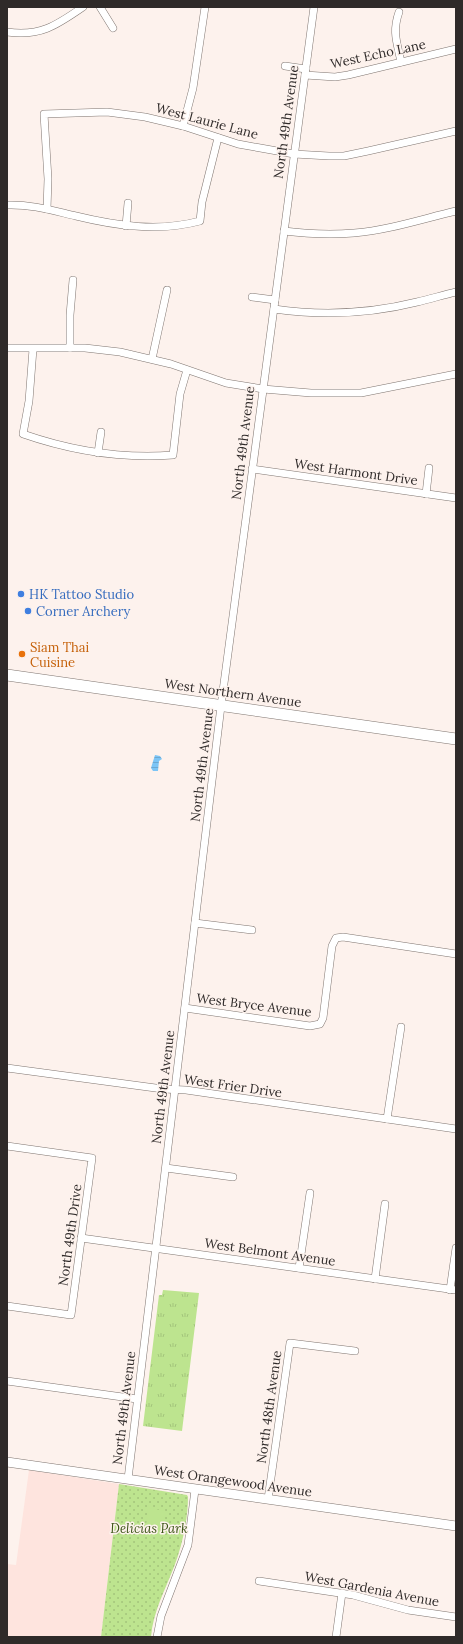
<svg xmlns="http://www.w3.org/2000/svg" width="463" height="1644" viewBox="0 0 463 1644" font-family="Lora,serif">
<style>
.education{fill:#fee4de}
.grass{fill:url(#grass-tufts)}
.park{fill:url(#park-dots)}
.pitch{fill:#bde48f}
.water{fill:url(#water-rules)}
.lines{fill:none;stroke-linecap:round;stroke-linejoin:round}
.street-casing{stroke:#7f7570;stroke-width:8}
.secondary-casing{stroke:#7f7570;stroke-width:10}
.primary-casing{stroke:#7f7570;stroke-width:12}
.street{stroke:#fff;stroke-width:7}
.secondary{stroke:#fff;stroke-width:9}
.primary{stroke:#fff;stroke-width:11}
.shop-dot{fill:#3f7fe0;stroke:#fdf2ed;stroke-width:1.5}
.food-dot{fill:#e8710a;stroke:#fdf2ed;stroke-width:1.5}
.labels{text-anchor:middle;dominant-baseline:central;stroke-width:3;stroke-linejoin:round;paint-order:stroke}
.street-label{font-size:13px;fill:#2f2a29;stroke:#fdf2ed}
.shop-label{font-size:13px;fill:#366cbe;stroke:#fdf2ed;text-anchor:start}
.food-label{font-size:13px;fill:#c56008;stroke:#fdf2ed;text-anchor:start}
.park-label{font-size:13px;font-style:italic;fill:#3d5617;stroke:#fdf2ed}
</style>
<defs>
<pattern id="grass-tufts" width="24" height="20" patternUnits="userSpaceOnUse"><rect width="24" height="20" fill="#bde48f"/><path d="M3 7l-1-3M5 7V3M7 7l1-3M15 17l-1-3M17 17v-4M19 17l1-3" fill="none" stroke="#a3c47b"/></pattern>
<pattern id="park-dots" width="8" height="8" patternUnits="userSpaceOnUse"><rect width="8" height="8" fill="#bde48f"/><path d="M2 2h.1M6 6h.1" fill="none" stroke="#a3c47b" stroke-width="1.8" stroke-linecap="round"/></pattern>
<pattern id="water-rules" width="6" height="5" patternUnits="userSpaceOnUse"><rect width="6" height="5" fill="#7cc5f6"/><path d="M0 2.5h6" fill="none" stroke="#6ca9d3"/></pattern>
</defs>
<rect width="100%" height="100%" fill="#fdf2ed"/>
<!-- education -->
<polygon class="education" points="29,1470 119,1484 101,1637 7,1637 7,1564 16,1565"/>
<!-- grass -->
<polygon class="grass" points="163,1290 199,1293 182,1431 143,1426 159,1295 162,1295"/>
<!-- park -->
<path class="park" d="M119,1484L187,1495L188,1497C188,1520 182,1546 174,1567C165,1590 153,1612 151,1637H101Z"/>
<!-- pitch -->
<polygon class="pitch" points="148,1508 166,1511 162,1538 145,1536"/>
<!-- water -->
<polygon class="water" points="155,755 160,756 162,759 159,761 158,771 153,771 151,768"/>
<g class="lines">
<defs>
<g id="street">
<polyline points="100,7 113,28"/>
<path d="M399,12C392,32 397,42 401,62"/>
<path d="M7,32C40,37 57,25 83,7"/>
<polyline points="285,66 306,69"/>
<polyline points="305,75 335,77 348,75 456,49"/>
<polyline points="183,126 193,88 205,7"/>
<path d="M7,205C31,204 54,211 76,216C117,226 159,232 200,221L202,202L218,138"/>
<polyline points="47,209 48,179 44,114 107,112 145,117 183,126 238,144 294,154 329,156 344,156 368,151 456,131"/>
<polyline points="126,226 128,203"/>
<path d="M284,231C308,234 330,235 354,233C389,230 422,219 456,211"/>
<polyline points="252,297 275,300"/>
<path d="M274,309C323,316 369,314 417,302C430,299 443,295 456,292"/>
<polyline points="7,348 85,348 120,352 171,364 226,383 263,389 311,393 361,393 456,374"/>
<polyline points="70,348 70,315 73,280"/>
<path d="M33,349L29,401L23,434C72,451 121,459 173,455L180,394L187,370"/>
<polyline points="152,359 167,290"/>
<polyline points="98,453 101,432"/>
<polyline points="252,469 456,498"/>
<polyline points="426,494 429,468"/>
<polyline points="195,923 252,930"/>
<polyline points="185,1008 310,1026 320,1024 323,1018 332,946 336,938 343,937 456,954"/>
<polyline points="7,1068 163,1089 186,1090 456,1129"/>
<polyline points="387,1119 401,1027"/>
<polyline points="7,1146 92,1158 71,1315 7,1306"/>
<polyline points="166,1168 233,1177"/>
<polyline points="81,1238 456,1290"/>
<polyline points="299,1268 310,1193"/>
<polyline points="375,1279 385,1204"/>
<polyline points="450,1290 456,1248"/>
<polyline points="7,1381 137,1399"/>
<polyline points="128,1479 221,706 314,7"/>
<polyline points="268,1499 290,1343 355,1351"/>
<polyline points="259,1581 353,1595 408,1610 456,1617"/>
<polyline points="157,1637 161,1616 188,1545 195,1490"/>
<polyline points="336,1637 342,1593"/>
</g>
<polyline id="secondary" points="7,1462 456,1526"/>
<polyline id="primary" points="7,675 456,739"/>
</defs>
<!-- street casing -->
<use href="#street" class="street-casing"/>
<!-- secondary casing -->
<use href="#secondary" class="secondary-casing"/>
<!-- primary casing -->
<use href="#primary" class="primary-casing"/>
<!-- street -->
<use href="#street" class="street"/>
<!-- secondary -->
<use href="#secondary" class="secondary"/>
<!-- primary -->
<use href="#primary" class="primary"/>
</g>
<!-- markers -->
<g class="shop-dot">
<circle cx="21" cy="594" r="4"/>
<circle cx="28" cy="611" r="4"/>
</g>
<circle class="food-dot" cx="22" cy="654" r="4"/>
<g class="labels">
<!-- street labels -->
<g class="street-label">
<text transform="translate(378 54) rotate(-12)">West Echo Lane</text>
<text transform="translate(207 121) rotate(15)">West Laurie Lane</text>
<text transform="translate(286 122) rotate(-82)">North 49th Avenue</text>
<text transform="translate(243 443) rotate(-83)">North 49th Avenue</text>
<text transform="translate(356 472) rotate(8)">West Harmont Drive</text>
<text transform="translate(233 693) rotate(8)">West Northern Avenue</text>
<text transform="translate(202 765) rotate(-83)">North 49th Avenue</text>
<text transform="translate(254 1005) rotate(7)">West Bryce Avenue</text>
<text transform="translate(233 1086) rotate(8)">West Frier Drive</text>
<text transform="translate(163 1087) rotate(-83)">North 49th Avenue</text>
<text transform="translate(70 1235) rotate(-82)">North 49th Drive</text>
<text transform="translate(270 1252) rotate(8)">West Belmont Avenue</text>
<text transform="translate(269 1407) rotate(-82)">North 48th Avenue</text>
<text transform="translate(124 1408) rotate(-83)">North 49th Avenue</text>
<text transform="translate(233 1481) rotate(8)">West Orangewood Avenue</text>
<text transform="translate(372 1589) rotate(11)">West Gardenia Avenue</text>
</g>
<!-- shop labels -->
<g class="shop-label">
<text x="29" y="594">HK Tattoo Studio</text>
<text x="36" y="611">Corner Archery</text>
</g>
<!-- food labels -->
<g class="food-label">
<text x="30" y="647">Siam Thai<tspan x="30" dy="15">Cuisine</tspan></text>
</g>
<!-- park labels -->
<g class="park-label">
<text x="149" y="1528">Delicias Park</text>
</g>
</g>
<!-- border -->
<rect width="463" height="1644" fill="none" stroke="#2f2a29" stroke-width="16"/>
</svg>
